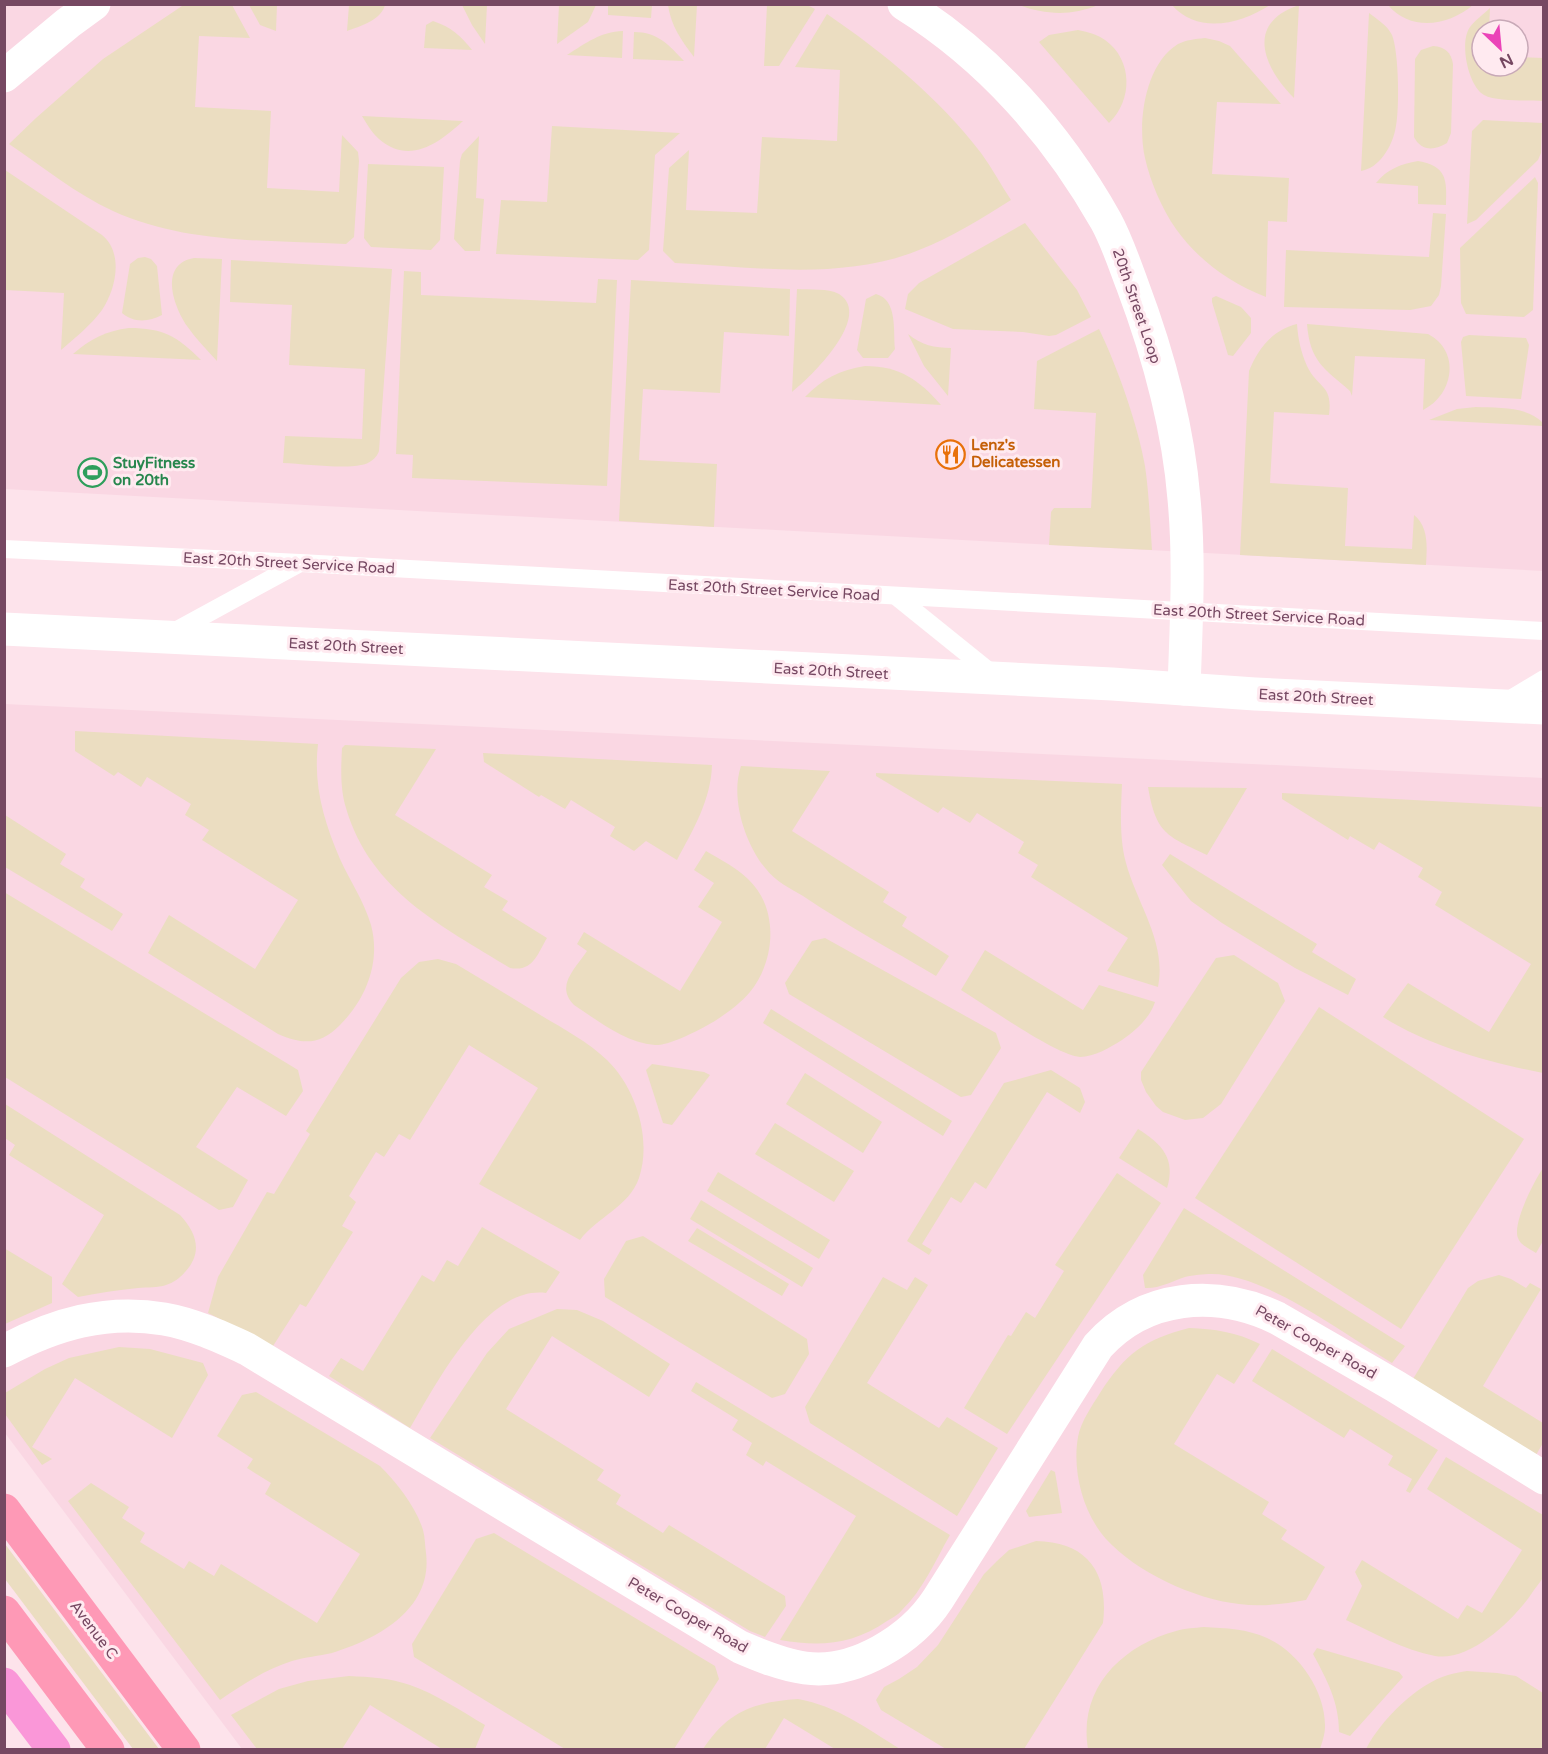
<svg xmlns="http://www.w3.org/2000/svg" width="1548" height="1754" viewBox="0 0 1548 1754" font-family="'Varela Round',sans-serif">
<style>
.residential{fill:#fad7e3;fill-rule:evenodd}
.green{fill:#ebddc1}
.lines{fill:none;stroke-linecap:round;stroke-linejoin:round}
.lane{stroke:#fff;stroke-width:18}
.street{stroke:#fff;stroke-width:33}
.secondary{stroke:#fff;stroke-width:33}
.primary{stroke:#fe99b6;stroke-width:33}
.highway{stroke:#fa97d8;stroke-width:33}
.labels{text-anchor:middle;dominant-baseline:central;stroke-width:6;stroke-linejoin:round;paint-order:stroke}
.street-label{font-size:15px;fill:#764862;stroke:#ffeaf0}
.food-label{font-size:15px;font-weight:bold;fill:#c56008;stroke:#ffeaf0;text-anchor:start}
.leisure-label{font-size:15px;font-weight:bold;fill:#27864d;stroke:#ffeaf0;text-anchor:start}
</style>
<rect width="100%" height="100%" fill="#fde3eb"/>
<!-- residential -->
<g class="residential">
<path d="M4,5H1543V571L5,489ZM1482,30H1518V66H1482Z"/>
<polygon points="5,704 1543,778 1543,1749 242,1749 5,1433"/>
</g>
<!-- green -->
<g class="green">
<path d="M185,4L232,5L250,38L199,36L195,107L271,111L267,188L339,192L342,135L358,152L359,161L354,237L346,244C268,240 185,244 113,211C76,194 43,167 9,144L36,118L103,59Z"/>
<polygon points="249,5 277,5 276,31 260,25"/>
<path d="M349,5V4L385,5C381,20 361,26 347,31Z"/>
<polygon points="462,5 487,5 485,44 472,25"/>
<polygon points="559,5 596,5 588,22 557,44"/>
<polygon points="608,5 652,5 651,18 608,15"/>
<path d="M668,5H697L694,57C681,40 671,26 668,5Z"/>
<polygon points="767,5 807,5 815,9 779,66 764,66"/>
<path d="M1019,5H1098C1072,16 1045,15 1019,5Z"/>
<path d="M1172,5H1270C1241,24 1198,35 1172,5Z"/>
<path d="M1299,5L1294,98C1263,67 1245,23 1299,5Z"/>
<path d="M1388,5H1473C1448,26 1411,32 1388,5Z"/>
<path d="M1490,8L1489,30H1482V66H1518V57L1543,58V101C1528,100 1497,102 1484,95C1468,86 1459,42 1470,27C1475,20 1484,14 1490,8Z"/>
<path d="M1369,13C1378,20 1387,25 1392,35C1399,52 1400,114 1395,131C1391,148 1379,168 1361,171Z"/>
<path d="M827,14C884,53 939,98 981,153C992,168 1001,185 1011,200C981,219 952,237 919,250C843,281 754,267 675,263L663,251L669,168L689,150L686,210L757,213L762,137L837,141L840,70L795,67Z"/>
<path d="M433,21C451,27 461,36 472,50L424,48L426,25Z"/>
<path d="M1078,30C1087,32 1097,34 1105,40C1133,60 1133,100 1109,123L1039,42L1049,35Z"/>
<path d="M623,31L622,58L567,55C586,43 600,32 623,31Z"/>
<path d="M634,32C658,32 669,45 684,61L633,59Z"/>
<path d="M1205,38L1219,41L1230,46L1281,104L1217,102L1212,174L1289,178L1287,222L1268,221L1266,297C1230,283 1199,261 1176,229C1162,209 1150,181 1145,158C1137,123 1145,64 1178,44C1186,40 1195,39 1205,38Z"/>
<path d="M1433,46C1445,47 1451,52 1453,64L1451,133L1447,143C1434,151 1421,151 1414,137L1415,59L1421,50Z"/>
<path d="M362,116L463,121C440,142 410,166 379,139C372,133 367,124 362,116Z"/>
<polygon points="1483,120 1542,123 1541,153 1538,160 1476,220 1467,224 1472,131"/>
<polygon points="552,126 680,133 655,155 649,250 638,260 496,254 501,200 547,202"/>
<polygon points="479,136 476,198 484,199 480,251 465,251 454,239 460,161 462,154"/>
<path d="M1418,161C1447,166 1447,180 1446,205L1418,204V186L1376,183C1387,169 1401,164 1418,161Z"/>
<polygon points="368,164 444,167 440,240 431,250 371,247 364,238"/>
<path d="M5,170L102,235C124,253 116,289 102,310C91,325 75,338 61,350L64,293L5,290Z"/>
<polygon points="1535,177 1538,183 1533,310 1524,317 1466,314 1461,303 1460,248"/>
<polygon points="1433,213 1446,214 1441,286 1439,295 1431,306 1410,310 1284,307 1286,250 1429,257"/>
<polygon points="1025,223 1077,290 1091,317 1056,335 1049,336 1023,332 953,329 905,309 908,294 919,283"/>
<path d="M145,257L151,259L157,266L162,315C149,322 133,323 122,313L130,264L138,258Z"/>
<path d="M194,258L222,259L217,361C207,350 196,339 187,326C173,305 159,264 194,258Z"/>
<path d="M231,260L392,269L379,451C377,458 369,464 361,465C342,469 305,464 283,463L285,436L362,439L365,369L289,365L292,305L230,302Z"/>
<polygon points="404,271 421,272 421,295 596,303 598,279 617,280 607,486 412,478 413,455 396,454"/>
<polygon points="631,280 790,289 789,336 724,332 720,393 643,389 639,460 717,464 714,527 619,521"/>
<path d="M797,289C810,290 828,288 839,294C874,316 810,378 792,392Z"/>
<path d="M876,294C898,300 893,331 895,349L888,358H863L857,350L866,299Z"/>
<polygon points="1216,296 1241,307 1251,318 1251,333 1233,356 1228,355 1212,302 1212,298"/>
<path d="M1297,324C1298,339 1301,352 1307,366C1318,389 1333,384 1329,415L1274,412L1270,483L1348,488L1345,546L1412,549L1414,515C1429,527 1427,547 1426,565L1240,555L1249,371C1258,349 1272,330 1297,324Z"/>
<path d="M1307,324L1428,334C1461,351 1454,395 1423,410L1425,359L1355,356L1352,396L1350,391C1324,368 1310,362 1307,324Z"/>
<path d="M129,328C163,328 177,336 201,360L73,354C90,339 106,331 129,328Z"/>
<path d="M1099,329C1117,366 1138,425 1145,466C1149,493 1150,522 1152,550L1049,545L1051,512L1054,508H1091L1096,413L1034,409L1037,361Z"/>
<path d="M908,334C921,345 935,348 951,348L948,396L924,366Z"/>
<polygon points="1469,335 1526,338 1529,345 1521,399 1466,396 1461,342 1463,337"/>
<path d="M865,366C900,366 919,380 941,405L805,397C822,379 840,370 865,366Z"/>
<path d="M1476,407C1498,408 1527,406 1543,423V426L1429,420L1457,409Z"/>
<path d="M75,731L318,744C313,785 324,822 340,859C350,881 364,901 371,925C381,962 366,999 340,1025C320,1045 304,1045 278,1034L148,953L169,915L255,969L298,900L202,840L209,830L185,815L191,804L147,777L141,787L118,772L114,776L75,751Z"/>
<path d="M345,745L436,749L395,815L492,875L484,887L508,901L502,910L547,938C537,955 533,972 510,968C442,926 370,891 346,808C340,789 341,767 342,748Z"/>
<path d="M483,753L712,765C711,800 693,830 677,860L646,841L634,851L610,836L615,827L571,800L565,809L541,795L539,797L484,762Z"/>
<path d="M741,766L830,771L792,831L889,892L883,902L907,917L902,926L949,956L936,976C892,950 846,925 803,896C791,889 775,881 766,869C745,844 730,798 741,766Z"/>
<path d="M876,773L1122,784C1121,809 1119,837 1126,863C1137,904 1167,942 1158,987L1107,971L1128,938L1031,877L1038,865L1018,853L1024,842L977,813L970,823L943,807L938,813L876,776Z"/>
<path d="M1148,787L1247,788L1207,855C1167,836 1156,834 1148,787Z"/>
<path d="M1282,793L1543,807V1073C1488,1062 1431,1047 1383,1017L1408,983L1489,1032L1531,964L1435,905L1442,892L1418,877L1423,868L1379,842L1374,850L1350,836L1348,840L1282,799Z"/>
<polygon points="5,815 66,854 60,864 85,879 80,887 123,914 112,931 5,867"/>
<path d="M706,851C719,859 736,867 748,879C779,908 776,960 750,992C739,1005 721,1018 706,1026C695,1032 668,1046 655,1045C624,1042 600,1022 574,1005C555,986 575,969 587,951L577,944L584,932L680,991L722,922L698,907L714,883L694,870Z"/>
<polygon points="1170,854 1317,944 1312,952 1356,979 1348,995 1295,968 1222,923 1191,901 1162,865"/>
<polygon points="4,892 298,1070 303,1091 286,1116 237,1087 196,1147 248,1180 233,1207 219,1210 5,1077"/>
<polygon points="825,938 996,1033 1001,1048 971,1095 961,1097 789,994 785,983 812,941"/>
<path d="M985,950L1083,1010L1099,985L1155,1002C1150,1018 1135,1031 1122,1040C1111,1047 1094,1057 1080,1057C1055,1055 986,1005 961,990Z"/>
<polygon points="1234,955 1278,983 1285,1001 1221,1104 1203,1118 1185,1120 1163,1112 1156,1106 1146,1092 1141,1080 1141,1072 1216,958"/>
<path d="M438,959L456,964C485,981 514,999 542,1016C564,1029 588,1042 607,1060C636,1088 652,1139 639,1178C629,1207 597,1217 580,1240L479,1184L538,1088L469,1045L410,1140L399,1134L384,1157L376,1152L349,1196L356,1202L342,1226L353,1232L306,1307L300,1304L273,1346L208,1313L218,1277L267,1192L274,1194L310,1134L306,1131L401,978L419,962Z"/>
<polygon points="1319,1007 1524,1139 1401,1329 1195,1198"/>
<polygon points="771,1009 952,1121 943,1136 763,1023"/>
<polygon points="652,1064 704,1072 710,1075 672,1125 663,1123 646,1070"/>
<polygon points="1051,1070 1080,1088 1085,1102 1080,1113 1047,1092 986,1189 975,1182 961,1203 951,1197 922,1244 932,1250 929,1255 907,1241 1004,1083"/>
<polygon points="805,1073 882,1122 863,1153 786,1104"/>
<path d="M5,1104L180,1215C197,1233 203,1253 185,1272C180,1278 173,1283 166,1285C158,1288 147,1287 138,1288C118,1290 98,1293 78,1297L62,1284L104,1215L9,1155L15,1145L5,1138Z"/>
<polygon points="775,1123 854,1171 834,1202 755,1154"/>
<path d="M1138,1129C1162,1144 1176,1159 1167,1188L1119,1158Z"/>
<path d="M1543,1168V1241L1536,1253C1530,1249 1520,1245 1518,1238C1512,1224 1534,1181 1543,1168Z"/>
<polygon points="718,1172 830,1240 819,1259 707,1191"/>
<polygon points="1117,1173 1161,1203 1007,1434 964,1408 1008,1335 1011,1336 1026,1312 1035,1318 1064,1271 1055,1265"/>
<polygon points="701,1200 813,1268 802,1287 690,1219"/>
<path d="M1184,1208L1405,1346L1392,1363C1346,1335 1265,1274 1212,1274C1204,1274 1193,1275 1185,1277C1173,1281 1158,1289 1145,1288L1143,1275Z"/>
<path d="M482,1227L560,1272L546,1293C486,1285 436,1385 410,1428L329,1376L341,1358L363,1371L422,1275L434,1282L447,1260L458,1266Z"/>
<polygon points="697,1228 789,1284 782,1296 688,1241"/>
<polygon points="643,1236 807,1339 809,1354 785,1394 772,1398 605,1297 604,1279 626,1241"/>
<polygon points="4,1248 52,1277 52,1303 5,1324"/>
<polygon points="1499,1275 1511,1279 1526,1288 1530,1283 1541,1289 1483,1386 1543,1423 1543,1443 1536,1455 1413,1379 1468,1288 1478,1281"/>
<polygon points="883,1277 907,1290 915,1277 928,1285 867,1383 939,1428 947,1417 998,1448 957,1516 810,1423 805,1407"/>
<polygon points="557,1309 577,1310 603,1321 670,1364 649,1397 552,1336 506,1409 604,1470 597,1480 621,1495 616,1504 663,1533 669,1525 785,1596 786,1606 765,1637 750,1631 430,1438 487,1353 509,1329"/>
<path d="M1189,1328C1215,1329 1236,1332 1260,1344L1234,1384L1217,1374L1174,1444L1269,1502L1262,1514L1287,1530L1281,1539L1325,1567L1306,1600C1284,1604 1262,1607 1239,1604C1194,1599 1136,1572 1106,1539C1083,1513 1072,1471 1078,1437C1081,1421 1092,1406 1100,1393C1126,1353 1144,1340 1189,1328Z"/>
<polygon points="119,1347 150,1349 203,1363 208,1375 172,1438 75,1378 32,1447 52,1459 42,1465 5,1414 5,1393 45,1369 69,1358"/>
<polygon points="1272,1349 1438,1450 1410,1493 1406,1491 1412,1479 1388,1465 1393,1456 1350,1429 1344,1438 1252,1381"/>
<path d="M696,1382L950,1535C935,1561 923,1590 902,1610C898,1615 892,1618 887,1621C852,1645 820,1647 780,1640L856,1516L766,1461L763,1466L746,1455L752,1443L732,1430L738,1420L691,1391Z"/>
<path d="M256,1392L380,1466C397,1483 416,1507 423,1530C425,1537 425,1546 426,1553C433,1609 378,1639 332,1653C319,1656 305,1657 292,1661C266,1669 242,1685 220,1700L68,1501L91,1483L129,1507L122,1518L145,1533L140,1542L184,1569L189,1561L214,1576L221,1564L317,1623L360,1554L265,1494L271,1483L247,1468L253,1459L217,1436L242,1395Z"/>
<path d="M1446,1457L1543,1515C1544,1530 1546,1561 1544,1575C1542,1580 1537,1586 1534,1590C1516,1618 1471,1662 1435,1656C1404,1650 1374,1633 1346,1620L1362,1586L1355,1572L1362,1560L1458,1619L1467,1605L1482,1613L1522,1550L1427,1489Z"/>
<polygon points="1051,1470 1055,1472 1062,1513 1029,1517 1026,1511"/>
<polygon points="494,1533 715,1666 719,1679 674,1749 565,1749 414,1657 412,1644 476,1539"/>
<path d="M1036,1541C1088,1542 1109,1573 1103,1623L1024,1749H946L881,1710L876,1700L884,1687L899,1679L917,1667L938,1645L984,1574L997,1561L1009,1550Z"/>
<polygon points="5,1544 159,1749 133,1749 5,1579"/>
<path d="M1204,1627C1225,1628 1248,1629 1267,1638C1299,1652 1326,1692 1325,1727C1325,1734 1322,1743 1320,1749L1201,1750L1198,1748L1197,1750L1088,1749C1078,1689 1121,1646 1176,1631C1185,1628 1195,1628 1204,1627Z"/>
<path d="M1317,1648L1399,1672L1403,1677L1350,1736L1339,1732C1339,1702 1327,1680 1313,1654Z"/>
<path d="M1467,1671L1497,1673L1516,1676L1543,1693V1749H1366C1381,1720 1417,1684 1448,1675C1454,1673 1461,1672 1467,1671Z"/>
<path d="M349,1676C370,1677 390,1678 410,1685C436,1694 461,1711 485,1725L475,1749H442L370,1705L342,1749H257L231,1715L279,1689L308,1681Z"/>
<path d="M798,1699C837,1706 866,1728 900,1749H835L784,1718L765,1749H703C728,1711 754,1702 798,1699Z"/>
</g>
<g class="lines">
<!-- lane -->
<g class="lane">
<polyline points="4,549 300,563 1544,631"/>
<polyline points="897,597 995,676"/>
<polyline points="170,634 298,564"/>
<polyline points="1504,703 1544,679"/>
</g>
<!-- street -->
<g class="street">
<path d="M904,4C989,57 1057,134 1106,221C1117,241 1124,263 1132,284C1158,353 1178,425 1184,499C1190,562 1186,626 1184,689"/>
<polyline points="4,76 68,23 94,4"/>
<path d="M4,1351C55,1324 106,1309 164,1319C193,1324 221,1337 247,1349L740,1647C761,1656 783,1665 805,1668C855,1675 912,1639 938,1599L1098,1346C1145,1294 1216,1289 1277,1318L1395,1386L1544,1478"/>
</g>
<!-- secondary -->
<polyline class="secondary" points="4,629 1112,684 1255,694 1544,708"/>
<!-- primary -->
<g class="primary">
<polyline points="4,1510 184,1750"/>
<polyline points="4,1612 108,1750"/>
</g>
<!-- highway -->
<polyline class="highway" points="4,1684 54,1750"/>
</g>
<!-- icons -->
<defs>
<symbol id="restaurant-ring" viewBox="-11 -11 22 22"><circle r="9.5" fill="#ffeaf0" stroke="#e8710a" stroke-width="1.5"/><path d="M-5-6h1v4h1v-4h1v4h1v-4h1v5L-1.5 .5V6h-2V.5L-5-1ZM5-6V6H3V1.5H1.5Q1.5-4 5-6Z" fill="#e8710a"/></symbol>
<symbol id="stadium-ring" viewBox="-11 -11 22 22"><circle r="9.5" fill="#ffeaf0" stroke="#2e9e5b" stroke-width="1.5"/><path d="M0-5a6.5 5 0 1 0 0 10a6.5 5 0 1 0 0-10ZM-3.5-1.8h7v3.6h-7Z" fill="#2e9e5b"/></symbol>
</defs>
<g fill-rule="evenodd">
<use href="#restaurant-ring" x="934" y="438" width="33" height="33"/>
<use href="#stadium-ring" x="76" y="456" width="33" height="33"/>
</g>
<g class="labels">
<!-- street labels -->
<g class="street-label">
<text transform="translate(1137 306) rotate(71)">20th Street Loop</text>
<text transform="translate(289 563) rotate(3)">East 20th Street Service Road</text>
<text transform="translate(774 590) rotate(3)">East 20th Street Service Road</text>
<text transform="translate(1259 615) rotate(3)">East 20th Street Service Road</text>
<text transform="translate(346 646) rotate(3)">East 20th Street</text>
<text transform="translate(831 671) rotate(3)">East 20th Street</text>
<text transform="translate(1316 697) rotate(3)">East 20th Street</text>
<text transform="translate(1316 1342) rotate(29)">Peter Cooper Road</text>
<text transform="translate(688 1615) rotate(30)">Peter Cooper Road</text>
<text transform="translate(94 1630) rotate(53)">Avenue C</text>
</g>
<!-- food labels -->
<g class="food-label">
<text x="971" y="445">Lenz's<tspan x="971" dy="17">Delicatessen</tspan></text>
</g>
<!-- leisure labels -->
<g class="leisure-label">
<text x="113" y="463">StuyFitness<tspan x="113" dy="17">on 20th</tspan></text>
</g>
</g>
<!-- border -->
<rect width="1548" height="1754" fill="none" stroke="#764862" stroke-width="12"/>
<!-- north arrow -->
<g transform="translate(1500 48) rotate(154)"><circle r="28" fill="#ffeaf0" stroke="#c8a9b7" stroke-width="1.5"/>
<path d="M0-4.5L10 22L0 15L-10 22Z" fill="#eb43b8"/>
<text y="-9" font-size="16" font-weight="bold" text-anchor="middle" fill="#764862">N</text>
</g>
</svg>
